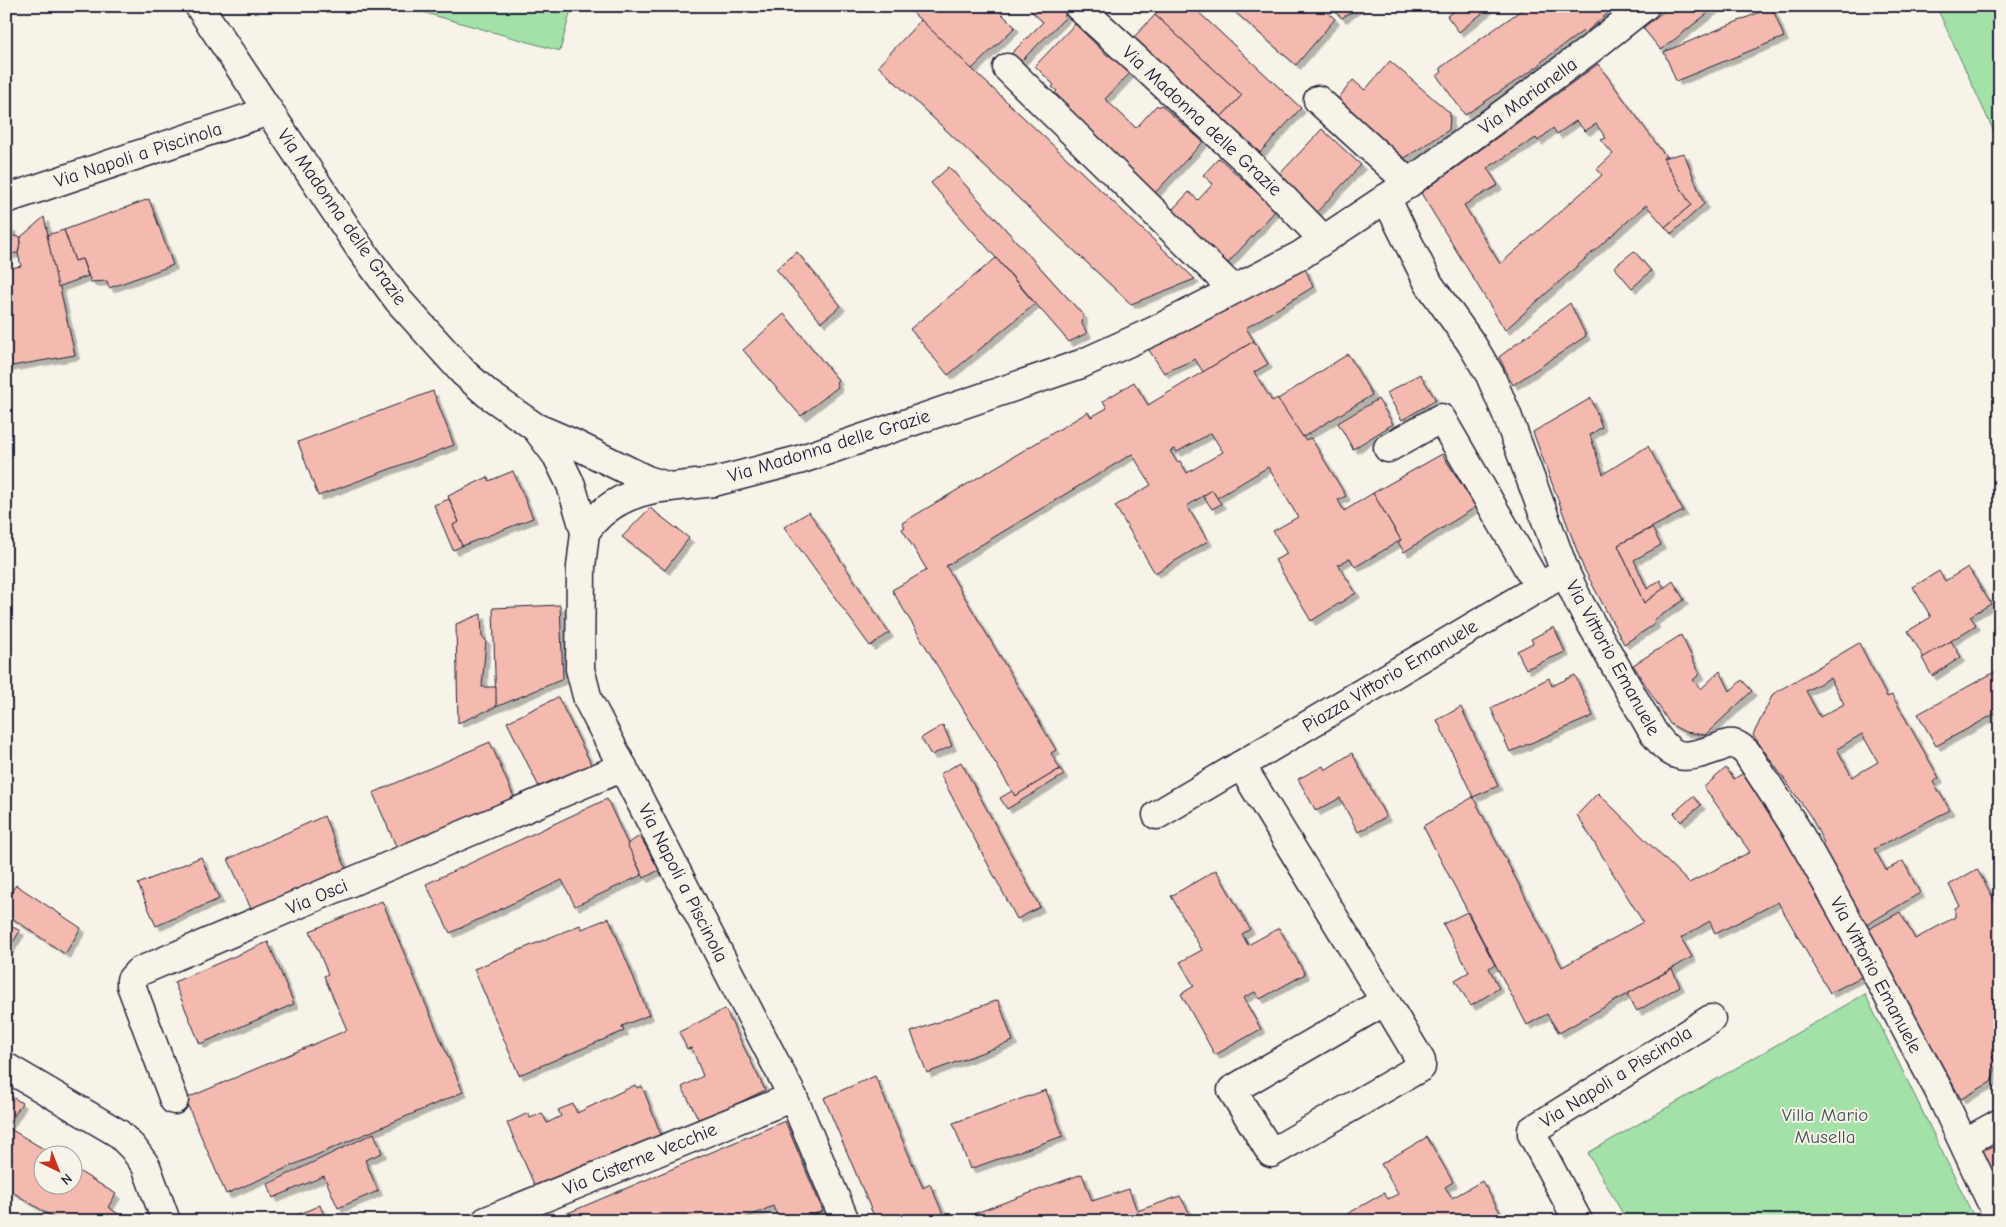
<svg xmlns="http://www.w3.org/2000/svg" width="2006" height="1227" viewBox="0 0 2006 1227" font-family="'Comic Neue',sans-serif">
<style>
.green{fill:#a3e1a8;stroke:#628272}
.building{fill:#f4baaf;stroke:#22223b;fill-rule:evenodd;filter:url(#shadow)}
.lines{fill:none;stroke-linecap:round;stroke-linejoin:round}
.minor-casing{stroke:#22223b;stroke-width:31}
.minor{stroke:#f7f3e8;stroke-width:28}
.labels{text-anchor:middle;dominant-baseline:central;stroke-width:4;stroke-linejoin:round;paint-order:stroke}
.street-label{font-size:19px;fill:#22223b;stroke:#f7f3e8}
.park-label{font-size:19px;fill:#425256;stroke:#f7f3e8}
</style>
<defs>
<filter id="shadow"><feDropShadow dx="4.5" dy="4.5" stdDeviation="0" flood-color="#0004"/></filter>
</defs>
<rect width="100%" height="100%" fill="#f7f3e8"/>
<filter id="ink" filterUnits="userSpaceOnUse"><feTurbulence type="fractalNoise" baseFrequency=".02" numOctaves="2"/><feDisplacementMap in="SourceGraphic" scale="10" xChannelSelector="R" yChannelSelector="G"/><feConvolveMatrix kernelMatrix="1 2 1 2 8 2 1 2 1" color-interpolation-filters="sRGB"/></filter>
<g filter="url(#ink)">
<!-- green -->
<g class="green">
<polygon points="416,6 572,6 560,51 415,10"/>
<polygon points="1936,6 2000,6 2000,145"/>
<polygon points="1865,994 1976,1221 1627,1221 1588,1153"/>
</g>
<!-- building -->
<g class="building">
<polygon points="916,6 994,6 1015,27 972,69 911,11"/>
<polygon points="1026,6 1061,6 1066,11 1064,19 1019,63 1011,54 1043,22"/>
<polygon points="1155,6 1192,6 1301,108 1256,157 1219,119 1242,95 1155,15 1158,10"/>
<polygon points="1228,6 1321,6 1335,19 1296,65"/>
<polygon points="1329,6 1360,6 1342,18"/>
<polygon points="1461,6 1491,6 1459,32 1447,16"/>
<polygon points="1527,6 1616,6 1585,33 1583,31 1541,62 1540,65 1465,115 1437,76 1442,72 1440,68"/>
<polygon points="1670,6 1717,6 1661,50 1643,28"/>
<polygon points="1772,7 1784,37 1676,81 1664,52"/>
<polygon points="1155,15 1242,95 1219,119 1132,39"/>
<polygon points="921,20 972,69 1195,279 1131,304 878,66"/>
<polygon points="1075,24 1108,56 1111,52 1132,71 1105,99 1136,128 1157,105 1159,107 1161,105 1203,142 1151,197 1062,112 1068,105 1055,93 1057,91 1052,87 1054,85 1035,66"/>
<polygon points="1390,61 1450,113 1449,130 1395,164 1334,104 1353,80 1365,90"/>
<path d="M1598,64L1666,157L1663,158L1691,205L1665,227L1646,205L1505,330L1421,193ZM1576,121L1585,131L1596,124L1606,138L1601,140L1613,154L1597,169L1602,175L1500,264L1464,205L1498,185L1487,168L1536,138L1538,141L1553,128L1557,134Z"/>
<polygon points="1322,129 1361,165 1315,214 1276,178"/>
<polygon points="1684,153 1704,204 1671,234 1665,227 1691,205 1663,158"/>
<polygon points="1219,158 1276,210 1228,263 1171,211 1189,192 1198,200 1213,184 1203,175"/>
<polygon points="949,167 1083,315 1082,324 1087,333 1069,342 931,183"/>
<polygon points="149,199 173,265 109,288 107,281 91,282 82,259 75,261 64,230"/>
<polygon points="44,217 75,355 6,367 6,269 21,266 18,253 21,237"/>
<polygon points="12,227 13,236 9,254 6,255 6,228"/>
<polygon points="64,230 75,261 82,259 88,276 58,287 47,235"/>
<polygon points="13,236 21,237 18,253 9,254"/>
<polygon points="1634,251 1651,271 1632,288 1614,267"/>
<polygon points="797,252 841,306 821,322 776,269"/>
<polygon points="996,258 1035,304 948,375 910,329"/>
<polygon points="1305,268 1313,287 1246,328 1254,341 1203,372 1195,359 1164,373 1143,341"/>
<polygon points="1570,303 1586,336 1513,385 1499,357"/>
<polygon points="784,314 838,380 836,382 838,387 801,416 743,350"/>
<path d="M1254,341L1268,364L1254,372L1272,401L1278,398L1305,440L1311,438L1346,496L1338,500L1344,511L1373,493L1401,540L1355,567L1350,558L1338,565L1356,593L1311,621L1275,560L1287,554L1273,531L1298,517L1268,467L1217,498L1212,490L1187,506L1208,541L1155,573L1115,506L1151,485L1132,454L946,566L1056,750L1051,753L1060,769L1015,796L892,590L927,570L902,529L905,527L902,523L1088,412L1091,417L1107,408L1103,401L1134,382L1148,405ZM1211,433L1223,452L1187,473L1180,461L1177,462L1170,451L1175,449L1177,452Z"/>
<polygon points="1348,354 1372,395 1303,437 1278,399"/>
<polygon points="1420,374 1436,400 1402,420 1387,393"/>
<polygon points="433,391 454,445 318,496 298,442"/>
<polygon points="1591,398 1602,427 1590,435 1603,474 1648,446 1683,511 1618,545 1644,603 1673,581 1684,600 1654,620 1655,624 1624,644 1583,567 1533,432"/>
<polygon points="1378,399 1393,424 1353,449 1338,423"/>
<polygon points="1442,454 1476,507 1404,552 1398,542 1401,540 1373,493"/>
<polygon points="513,471 533,518 462,546 453,525 459,522 448,496 488,477 489,481"/>
<polygon points="1212,490 1221,504 1212,509 1203,496"/>
<polygon points="449,499 459,522 453,525 462,546 453,550 434,505"/>
<polygon points="650,508 689,538 665,570 622,537"/>
<polygon points="809,512 889,633 870,646 784,527"/>
<polygon points="1652,528 1661,545 1634,560 1647,589 1660,580 1664,588 1644,603 1618,545"/>
<polygon points="1968,567 1991,604 1970,616 1976,625 1924,658 1908,631 1931,617 1913,587 1939,571 1945,581"/>
<polygon points="560,605 563,679 496,707 493,608"/>
<polygon points="481,614 482,637 486,640 482,687 496,687 496,707 458,723 456,624"/>
<polygon points="1554,627 1565,652 1526,669 1517,651 1533,643 1531,639"/>
<polygon points="1681,635 1700,674 1693,680 1701,689 1720,671 1730,691 1742,680 1752,691 1705,735 1685,732 1670,724 1633,665"/>
<polygon points="1951,641 1961,657 1932,676 1922,658"/>
<path d="M1859,643L1887,697L1892,695L1939,778L1933,782L1950,810L1874,849L1886,870L1903,861L1920,893L1863,927L1819,845L1824,843L1811,817L1753,735L1773,694ZM1830,678L1844,704L1820,717L1806,691ZM1862,734L1878,762L1852,777L1837,749Z"/>
<polygon points="2000,669 2000,711 1936,746 1918,714"/>
<polygon points="1575,675 1593,716 1510,752 1491,708 1549,678 1552,686"/>
<polygon points="558,697 594,770 543,795 507,722"/>
<polygon points="1461,707 1498,786 1473,797 1437,720"/>
<polygon points="943,725 952,746 931,755 921,738"/>
<polygon points="490,742 516,802 399,853 373,793"/>
<polygon points="1352,753 1386,817 1358,832 1340,798 1316,811 1298,779 1323,766 1325,770"/>
<polygon points="961,762 1040,907 1017,919 940,774"/>
<polygon points="1726,768 1734,779 1745,772 1805,862 1865,975 1830,993 1778,902 1715,934 1710,921 1681,938 1692,957 1559,1033 1547,1014 1527,1025 1423,826 1473,797 1562,967 1643,922 1577,815 1598,793 1689,883 1750,852 1704,787"/>
<polygon points="1060,769 1064,775 1007,809 1000,798 1012,791 1015,796"/>
<polygon points="1693,796 1701,805 1681,822 1674,813"/>
<polygon points="607,799 642,875 575,906 562,880 450,933 426,884"/>
<polygon points="324,816 348,873 254,915 228,859"/>
<polygon points="640,836 659,870 644,878 627,844"/>
<polygon points="201,857 219,899 156,926 138,884"/>
<polygon points="1977,869 2000,910 2000,1052 1992,1057 1997,1064 1991,1082 1961,1099 1867,930 1900,912 1915,939 1955,917 1955,908 1960,906 1949,885"/>
<polygon points="1216,870 1250,929 1242,934 1248,945 1279,928 1305,974 1260,999 1255,992 1243,998 1261,1029 1215,1055 1181,994 1194,986 1180,962 1202,950 1171,896"/>
<polygon points="16,885 81,928 65,954 6,914 6,899"/>
<polygon points="382,901 463,1092 226,1194 185,1099 347,1030 324,976 328,974 310,931"/>
<polygon points="1467,912 1495,965 1489,968 1499,988 1471,1006 1455,980 1469,972 1443,924"/>
<polygon points="609,918 649,1015 622,1026 624,1031 519,1075 474,969 580,925 582,929"/>
<polygon points="6,923 20,931 6,953"/>
<polygon points="268,942 294,1004 200,1044 174,982"/>
<polygon points="1672,969 1680,986 1637,1011 1627,994"/>
<polygon points="998,1000 1013,1041 927,1073 911,1032"/>
<polygon points="725,1009 765,1090 700,1122 682,1087 703,1076 692,1048 687,1049 679,1032"/>
<polygon points="875,1076 923,1188 930,1184 946,1221 876,1221 824,1098"/>
<polygon points="635,1085 637,1088 642,1086 663,1140 632,1151 631,1147 550,1183 538,1193 507,1123 528,1113 530,1118 542,1113 547,1123 561,1116 558,1110 573,1104 577,1113"/>
<polygon points="1046,1090 1063,1136 970,1169 953,1123"/>
<polygon points="6,1093 22,1103 7,1127 52,1154 42,1154 42,1184 72,1184 72,1167 116,1194 108,1207 129,1221 56,1221 56,1219 6,1188"/>
<polygon points="785,1121 823,1211 804,1218 802,1217 792,1221 779,1221 773,1206 738,1221 549,1221"/>
<polygon points="374,1133 382,1153 365,1160 378,1191 338,1208 324,1176 273,1198 268,1184"/>
<polygon points="1427,1137 1453,1182 1445,1187 1452,1198 1482,1181 1505,1221 1335,1221 1384,1193 1388,1199 1398,1194 1381,1164"/>
<polygon points="2000,1143 2000,1190 1981,1151"/>
<polygon points="1082,1174 1092,1201 1129,1189 1137,1211 1180,1196 1191,1216 1177,1221 1139,1221 1137,1217 1126,1221 975,1221 973,1214"/>
<polygon points="320,1205 326,1221 284,1221"/>
</g>
<g class="lines">
<defs>
<g id="minor">
<polyline points="199,6 361,250 398,300 464,373 488,394 535,427 570,442 647,480 670,487 714,482 799,460 1081,364 1156,330 1301,255 1409,183 1588,51 1645,6"/>
<polyline points="1078,6 1246,160 1323,239"/>
<polyline points="1007,68 1233,289"/>
<polyline points="1318,100 1409,183"/>
<path d="M1386,198L1429,284L1471,343L1490,375L1507,415L1565,572L1580,604L1653,732C1676,764 1687,758 1720,747C1726,744 1732,742 1738,746C1741,747 1745,751 1747,753L1797,830L1860,943L1939,1091L2000,1221"/>
<polyline points="6,199 269,111"/>
<polyline points="536,428 557,456 571,485 585,532 581,567 580,669 588,700 793,1097 845,1221"/>
<polyline points="1388,448 1441,418 1539,587"/>
<path d="M585,532C605,503 634,490 669,487"/>
<polyline points="1241,765 1385,1001 1232,1090 1271,1153 1421,1067 1421,1061 1385,1001"/>
<polyline points="1157,815 1565,572"/>
<polyline points="6,1067 118,1133 133,1148 146,1166 166,1221"/>
<polyline points="174,1100 131,985 131,980 138,972 623,767"/>
<polyline points="1964,1143 2000,1123"/>
<polyline points="486,1221 793,1097"/>
<polyline points="1578,1221 1532,1134 1532,1130 1711,1019"/>
</g>
</defs>
<!-- minor casing -->
<use href="#minor" class="minor-casing"/>
<!-- minor -->
<use href="#minor" class="minor"/>
</g>
</g>
<g class="labels">
<!-- street labels -->
<g class="street-label">
<text transform="translate(1528 96) rotate(-36)">Via Marianella</text>
<text transform="translate(1202 121) rotate(43)">Via Madonna delle Grazie</text>
<text transform="translate(138 155) rotate(-18)">Via Napoli a Piscinola</text>
<text transform="translate(342 217) rotate(55)">Via Madonna delle Grazie</text>
<text transform="translate(829 446) rotate(-17)">Via Madonna delle Grazie</text>
<text transform="translate(1613 658) rotate(61)">Via Vittorio Emanuele</text>
<text transform="translate(1390 676) rotate(-31)">Piazza Vittorio Emanuele</text>
<text transform="translate(683 883) rotate(63)">Via Napoli a Piscinola</text>
<text transform="translate(317 897) rotate(-23)">Via Osci</text>
<text transform="translate(1876 975) rotate(62)">Via Vittorio Emanuele</text>
<text transform="translate(1616 1077) rotate(-32)">Via Napoli a Piscinola</text>
<text transform="translate(640 1159) rotate(-22)">Via Cisterne Vecchie</text>
</g>
<!-- park labels -->
<g class="park-label">
<text x="1825" y="1115">Villa Mario<tspan x="1825" dy="22">Musella</tspan></text>
</g>
</g>
<!-- margin -->
<rect width="2006" height="1227" fill="none" stroke="#f7f3e8" stroke-width="25"/>
<rect x="12" y="12" width="1981" height="1202" fill="none" stroke="#22223b" stroke-width="2" filter="url(#ink)"/>
<!-- north arrow -->
<g transform="translate(58 1170) rotate(137)"><circle r="24" fill="#f7f3e8" stroke="#a29fa3"/>
<path d="M0-4L9 19L0 12L-9 19Z" fill="#c8321e"/>
<text y="-8" font-size="14" font-weight="bold" text-anchor="middle" fill="#22223b">N</text>
</g>
</svg>
